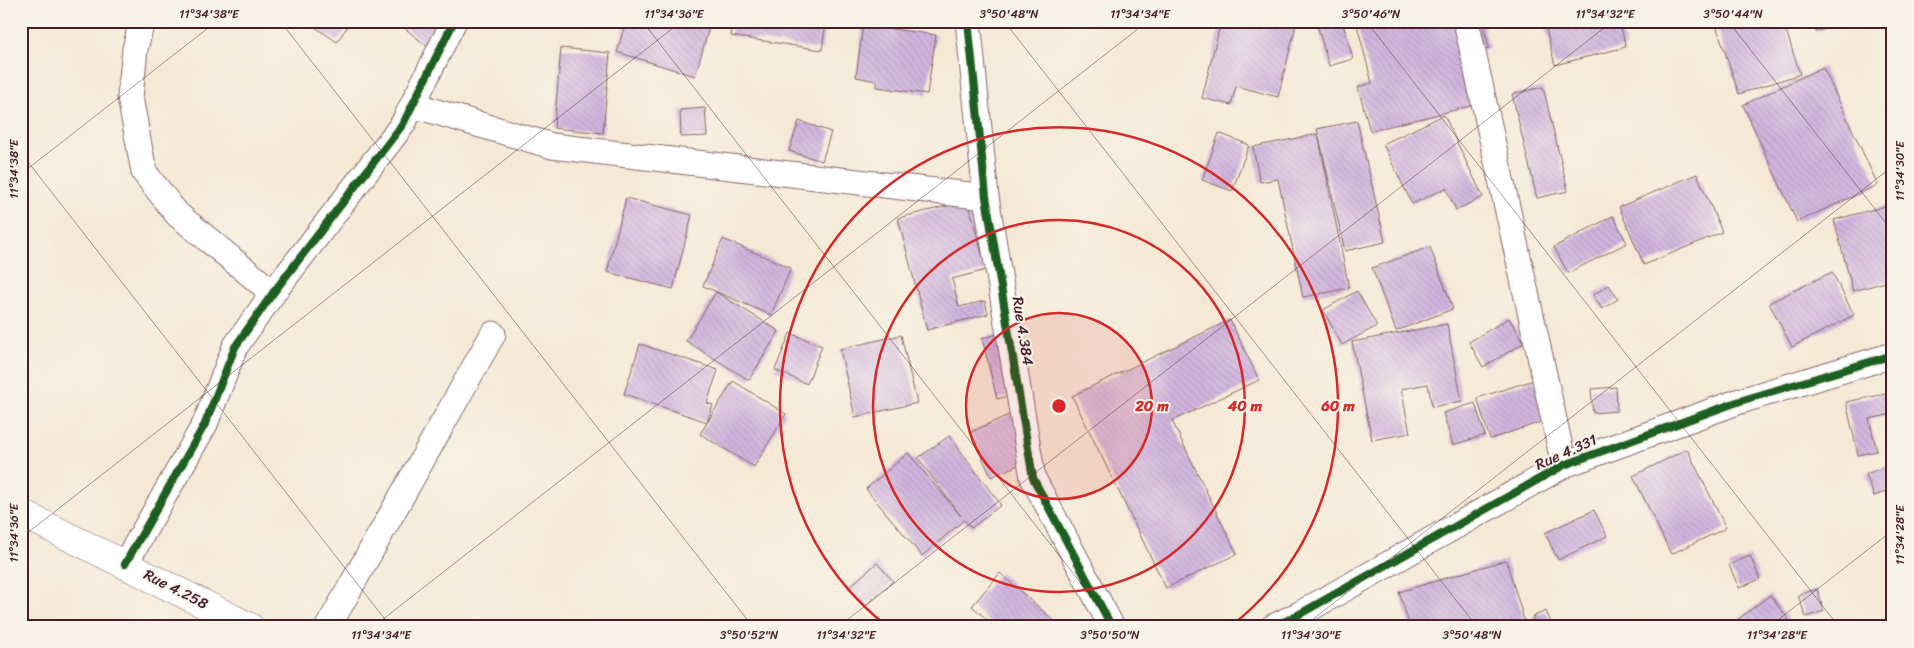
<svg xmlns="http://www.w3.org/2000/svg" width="1914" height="648" viewBox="0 0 1914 648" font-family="Sriracha,sans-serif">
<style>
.building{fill:url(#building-back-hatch)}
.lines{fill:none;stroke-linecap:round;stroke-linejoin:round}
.street-casing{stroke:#866666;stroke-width:27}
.highway-casing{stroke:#866666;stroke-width:29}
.street{stroke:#fff;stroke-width:25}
.highway{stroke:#fff;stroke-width:28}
.cycleway-casing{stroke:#f7f3e8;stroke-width:11}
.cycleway{stroke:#1b5e20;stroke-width:8}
.ticks{fill:none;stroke:#4a1f2b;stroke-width:1;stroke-opacity:0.45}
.ring{fill:none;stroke:#d62828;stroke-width:2.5}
.labels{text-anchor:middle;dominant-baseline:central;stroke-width:4;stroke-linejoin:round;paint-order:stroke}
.street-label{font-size:15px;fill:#4a1f2b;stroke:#f7f3e8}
.centre{fill:#d62828;stroke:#f7f3e8;stroke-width:2.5}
.ring-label{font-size:15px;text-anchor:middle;font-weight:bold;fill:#d62828;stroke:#f7f3e8;stroke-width:4;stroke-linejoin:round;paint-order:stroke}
.neatline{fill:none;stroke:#4a1f2b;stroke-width:2}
.ticks-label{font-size:12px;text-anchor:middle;fill:#4a1f2b}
</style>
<defs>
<pattern id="building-back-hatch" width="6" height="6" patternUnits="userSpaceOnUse" patternTransform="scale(1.25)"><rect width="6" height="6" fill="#d1b4de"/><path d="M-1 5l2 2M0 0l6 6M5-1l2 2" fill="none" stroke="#b59abf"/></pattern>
</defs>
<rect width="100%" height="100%" fill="#f7f3e8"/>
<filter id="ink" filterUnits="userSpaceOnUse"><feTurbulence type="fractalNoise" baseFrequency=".02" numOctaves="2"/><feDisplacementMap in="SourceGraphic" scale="10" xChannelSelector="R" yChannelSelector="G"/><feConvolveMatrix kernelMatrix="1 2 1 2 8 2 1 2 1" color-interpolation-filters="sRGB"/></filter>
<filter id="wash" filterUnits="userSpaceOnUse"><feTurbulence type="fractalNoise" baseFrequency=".0096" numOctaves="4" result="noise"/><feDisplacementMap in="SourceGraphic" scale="20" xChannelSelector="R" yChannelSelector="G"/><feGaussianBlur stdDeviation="1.12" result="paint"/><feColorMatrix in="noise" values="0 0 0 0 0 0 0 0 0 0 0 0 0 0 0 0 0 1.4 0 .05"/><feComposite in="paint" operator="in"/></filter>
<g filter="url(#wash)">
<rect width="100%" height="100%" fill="#f5e9d5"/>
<g id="blocks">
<!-- building -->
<g class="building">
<polygon points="306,21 351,21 337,42"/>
<polygon points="396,21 450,21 429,48"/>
<polygon points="626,21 711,21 695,76 617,52"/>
<polygon points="733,21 826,21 822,50 731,36"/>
<polygon points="1221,21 1297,21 1278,97 1236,86 1231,105 1202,98"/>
<polygon points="1316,21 1342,21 1353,59 1329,66"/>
<polygon points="1356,21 1482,21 1489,48 1466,55 1479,104 1370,131 1358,87 1372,83"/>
<polygon points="1544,21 1619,21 1626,47 1555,65"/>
<polygon points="1717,21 1783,21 1800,74 1739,94 1715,22"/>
<polygon points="1812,21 1845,21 1845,22 1816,32"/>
<polygon points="863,25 936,35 927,94 877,87 877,81 856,77"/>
<polygon points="561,48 610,53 603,133 554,128"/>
<polygon points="1823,67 1878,185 1797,222 1743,105"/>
<polygon points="1543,87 1568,191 1537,198 1512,94"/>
<polygon points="705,108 707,136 681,137 680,110"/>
<polygon points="1444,115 1483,197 1456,210 1446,188 1412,204 1383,144"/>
<polygon points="799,121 831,132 822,161 789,151"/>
<polygon points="1357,121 1385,242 1345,251 1317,129"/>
<polygon points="1219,133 1249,145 1232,191 1202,180"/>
<polygon points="1318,134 1349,288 1303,297 1278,179 1260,182 1253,147"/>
<polygon points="1697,174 1722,232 1644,265 1619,207"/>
<polygon points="626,198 692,215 673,289 607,272"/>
<polygon points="968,201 986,270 952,279 959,307 985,301 988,314 927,330 898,218"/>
<polygon points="1893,204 1893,280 1853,291 1834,220"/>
<polygon points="1613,216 1627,243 1568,273 1554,247"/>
<polygon points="723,239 791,268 771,315 703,286"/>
<polygon points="1430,247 1453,309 1396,331 1372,268"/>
<polygon points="1832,272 1854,315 1792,347 1769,303"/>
<polygon points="1609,285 1618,299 1602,309 1593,295"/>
<polygon points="1357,291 1377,326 1342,345 1323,310"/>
<polygon points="716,292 779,331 749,380 686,341"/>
<polygon points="1509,318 1524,343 1483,367 1469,342"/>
<polygon points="1230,320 1259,380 1172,421 1237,554 1166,588 1072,396"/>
<polygon points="1447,324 1462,401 1432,407 1428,384 1401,389 1410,433 1372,440 1352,342"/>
<polygon points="1007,332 1021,393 997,399 982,338"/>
<polygon points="790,333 822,346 807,384 775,370"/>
<polygon points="901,335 917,403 855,417 840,349"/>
<polygon points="640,344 718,370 707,403 713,405 707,422 624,394"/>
<polygon points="1534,380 1547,420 1490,439 1477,398"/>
<polygon points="733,381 786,414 754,467 700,434"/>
<polygon points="1616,387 1617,411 1593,413 1591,389"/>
<polygon points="1890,393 1893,414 1869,419 1877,451 1858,455 1846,402"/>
<polygon points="1475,403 1485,435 1453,445 1443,413"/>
<polygon points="1015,412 1036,457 991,477 971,432"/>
<polygon points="949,436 1001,505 971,528 964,520 922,556 866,489 908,453 961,516 918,458"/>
<polygon points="1687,449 1726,528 1671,554 1633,476"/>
<polygon points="1893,464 1893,489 1874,496 1866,474"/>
<polygon points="1594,510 1607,536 1558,560 1545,533"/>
<polygon points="1750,556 1760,579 1739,588 1729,565"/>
<polygon points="1506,560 1525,623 1512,627 1410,627 1399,592"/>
<polygon points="877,563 893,581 865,606 848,588"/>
<polygon points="1000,573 1061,627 995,627 972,606"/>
<polygon points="1817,589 1824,611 1806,617 1798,595"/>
<polygon points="1770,595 1794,627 1728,627"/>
<polygon points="1546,611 1553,627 1537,627 1532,617"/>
</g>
</g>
</g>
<g filter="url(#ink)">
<use href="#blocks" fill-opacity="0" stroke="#866666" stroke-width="1"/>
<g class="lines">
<defs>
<g id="street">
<polyline points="142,21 135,49 130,97 144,172 177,214 273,293"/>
<polyline points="968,21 986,197 1033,478 1112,627"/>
<polyline points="1466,21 1564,465"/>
<polyline points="413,105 552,146 986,197"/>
<polyline points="125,564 205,424 235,347 273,293 403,124 454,21"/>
<polyline points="328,627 493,334"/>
<polyline points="1273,627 1298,615 1564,465 1740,401 1893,355"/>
</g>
<polyline id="highway" points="21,513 250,627"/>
</defs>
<!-- street casing -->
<use href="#street" class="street-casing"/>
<!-- highway casing -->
<use href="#highway" class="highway-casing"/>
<!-- street -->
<use href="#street" class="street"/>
<!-- highway -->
<use href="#highway" class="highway"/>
<defs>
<g id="cycleway">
<polyline points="968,21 986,197 1033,478 1112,627"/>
<polyline points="125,564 205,424 235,347 273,293 403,124 454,21"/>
<polyline points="1273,627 1298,615 1564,465 1740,401 1893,355"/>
</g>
</defs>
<!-- cycleway casing -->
<use href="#cycleway" class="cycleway-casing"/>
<!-- cycleway -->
<use href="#cycleway" class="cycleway"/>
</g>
</g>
<!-- ticks -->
<path class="ticks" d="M280,21L753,627M642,21L1115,627M1004,21L1477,627M1366,21L1839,627M1728,21L1893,232M21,153L391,627M21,174L217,21M21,538L682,21M21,616L30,627M373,627L1148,21M838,627L1613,21M1303,627L1893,166M1769,627L1893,530"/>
<!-- distance rings -->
<circle cx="1059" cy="406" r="93" fill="#d62828" fill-opacity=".12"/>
<g class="ring">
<circle cx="1059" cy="406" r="93"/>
<circle cx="1059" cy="406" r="186"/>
<path d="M887 626A279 279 0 1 1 1231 626"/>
</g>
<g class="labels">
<!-- street labels -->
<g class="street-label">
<text transform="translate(1023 331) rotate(81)">Rue 4.384</text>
<text transform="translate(1566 452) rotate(-24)">Rue 4.331</text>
<text transform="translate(176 589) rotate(27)">Rue 4.258</text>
</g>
</g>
<circle cx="1059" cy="406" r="8" class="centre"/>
<g class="ring-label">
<text x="1152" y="411">20 m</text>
<text x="1245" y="411">40 m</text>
<text x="1338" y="411">60 m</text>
</g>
<!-- margin -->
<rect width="1914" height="648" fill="none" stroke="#f7f3e8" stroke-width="55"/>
<rect x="28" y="28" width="1858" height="592" class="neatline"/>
<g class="ticks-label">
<text x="209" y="18">11°34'38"E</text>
<text x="674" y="18">11°34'36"E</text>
<text x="1009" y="18">3°50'48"N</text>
<text x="1140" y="18">11°34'34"E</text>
<text x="1371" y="18">3°50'46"N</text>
<text x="1605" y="18">11°34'32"E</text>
<text x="1733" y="18">3°50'44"N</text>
<text transform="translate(14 169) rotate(-90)" y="4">11°34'38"E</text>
<text transform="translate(1900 171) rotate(-90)" y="4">11°34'30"E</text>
<text transform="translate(14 533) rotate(-90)" y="4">11°34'36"E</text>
<text transform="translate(1900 535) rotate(-90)" y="4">11°34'28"E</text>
<text x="381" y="639">11°34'34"E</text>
<text x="749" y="639">3°50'52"N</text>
<text x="846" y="639">11°34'32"E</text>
<text x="1110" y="639">3°50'50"N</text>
<text x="1311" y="639">11°34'30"E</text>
<text x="1472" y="639">3°50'48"N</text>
<text x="1777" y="639">11°34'28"E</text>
</g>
</svg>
